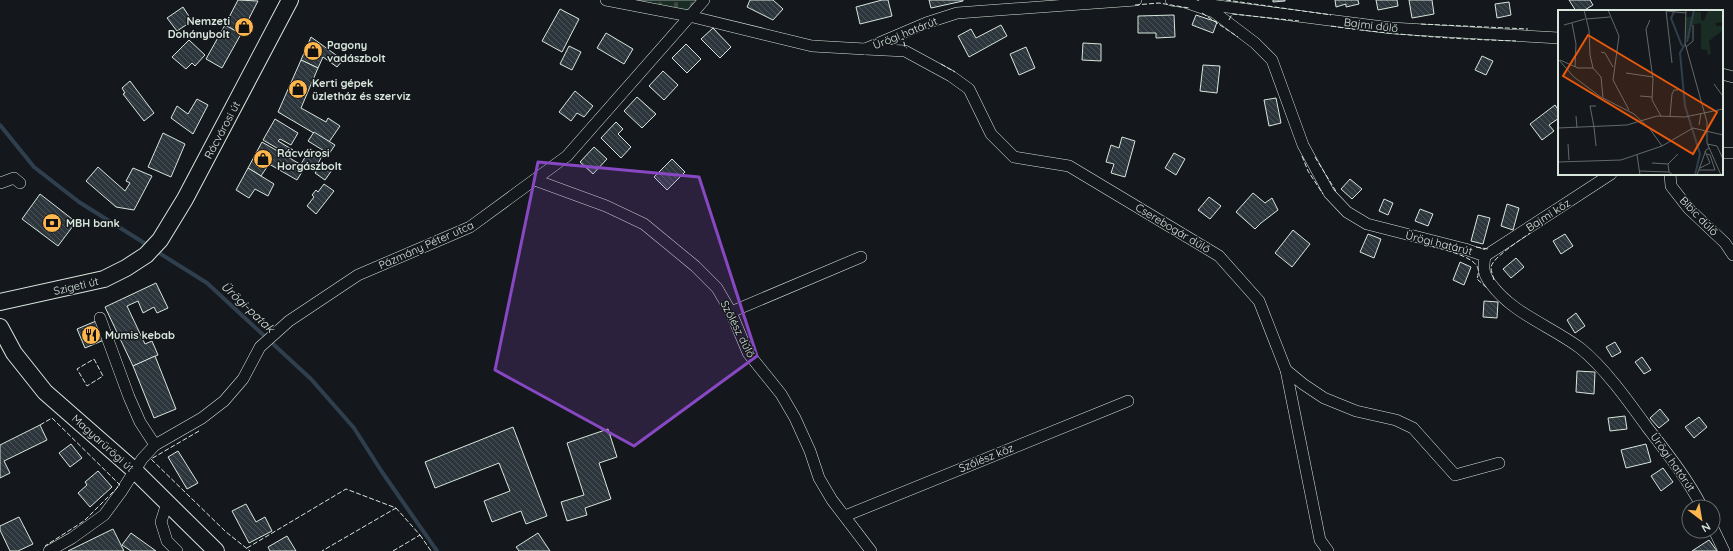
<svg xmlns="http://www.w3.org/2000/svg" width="1733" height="551" viewBox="0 0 1733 551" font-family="Quicksand,sans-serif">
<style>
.cemetery{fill:url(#cemetery-stones);stroke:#939e99}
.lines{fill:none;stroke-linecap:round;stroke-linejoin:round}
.stream{stroke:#2f3f4d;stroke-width:4}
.building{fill:url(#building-back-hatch);stroke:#d8e6dc}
.street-casing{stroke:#d8e6dc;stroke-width:12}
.secondary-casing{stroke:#d8e6dc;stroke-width:18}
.street{stroke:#14181c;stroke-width:11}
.secondary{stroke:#14181c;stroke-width:16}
.fence{stroke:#d8e6dc;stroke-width:1;stroke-dasharray:5 2;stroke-linecap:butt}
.marked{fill:#8948c3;fill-opacity:0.2;stroke:#8948c3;stroke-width:3;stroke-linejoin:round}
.labels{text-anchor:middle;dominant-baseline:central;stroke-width:3;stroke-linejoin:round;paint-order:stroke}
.poi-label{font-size:11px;font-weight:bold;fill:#d8e6dc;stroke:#14181c;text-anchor:start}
.street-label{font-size:11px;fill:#d8e6dc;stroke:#14181c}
.water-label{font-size:12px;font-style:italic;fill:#d8e6dc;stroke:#14181c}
.inset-river{fill:none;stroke:#2f3f4d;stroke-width:2}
.inset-road{fill:none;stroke:#626a69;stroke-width:1}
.view{fill:#e8590c;fill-opacity:0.15;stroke:#e8590c;stroke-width:2}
.inset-edge{fill:none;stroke:#d8e6dc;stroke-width:2}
</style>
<defs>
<pattern id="cemetery-stones" width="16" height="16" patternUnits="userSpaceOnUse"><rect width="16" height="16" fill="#1a2d24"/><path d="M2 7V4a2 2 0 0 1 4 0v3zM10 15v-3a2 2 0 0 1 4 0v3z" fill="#3b4b43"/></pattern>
<pattern id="building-back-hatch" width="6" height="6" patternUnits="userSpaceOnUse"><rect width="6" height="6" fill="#2c363c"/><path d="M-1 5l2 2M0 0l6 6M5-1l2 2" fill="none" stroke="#4a5358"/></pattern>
</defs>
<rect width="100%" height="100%" fill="#14181c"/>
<!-- cemetery -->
<polygon class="cemetery" points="606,0 698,0 686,16"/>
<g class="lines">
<!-- stream -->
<g class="stream">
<polyline points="0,125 34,167 79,202 149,246"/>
<polyline points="156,251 207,283 311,379 354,428 382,472 437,551"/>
</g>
</g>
<!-- building -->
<g class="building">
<polygon points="238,0 258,1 241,34 225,25"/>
<polygon points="750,0 773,0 783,9 773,20 747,7"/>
<polygon points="882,0 888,0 892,16 860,24 856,7"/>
<polygon points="929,0 963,0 963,1 931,8"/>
<polygon points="1273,0 1285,0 1285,1 1273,2"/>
<polygon points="1335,0 1358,0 1359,4 1346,7 1346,4 1336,7"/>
<polygon points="1376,0 1397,0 1398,6 1378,10"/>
<polygon points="1409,0 1432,0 1434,14 1412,18"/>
<polygon points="1569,0 1590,0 1593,5 1583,11 1576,11"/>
<polygon points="1509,2 1511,15 1497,18 1495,4"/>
<polygon points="183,7 192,21 177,31 167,18"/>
<polygon points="560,9 579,19 562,52 542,41"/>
<polygon points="1174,15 1175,37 1156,38 1156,33 1138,33 1138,16"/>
<polygon points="1196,15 1217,22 1213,33 1192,25"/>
<polygon points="225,25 241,34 222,68 206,59"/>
<polygon points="1001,25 1007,36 969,57 958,36 971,29 976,38"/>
<polygon points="713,28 731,47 720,58 701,39"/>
<polygon points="606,33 633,49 624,64 597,48"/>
<polygon points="311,37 343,60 337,67 323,57 318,68 301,60"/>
<polygon points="189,40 205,55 195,66 192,63 186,69 172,57"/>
<polygon points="1083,43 1101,44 1101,61 1082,60"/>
<polygon points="686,44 701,59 687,73 672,58"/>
<polygon points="569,46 581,52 572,70 560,64"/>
<polygon points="1026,47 1035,68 1019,75 1010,54"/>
<polygon points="1482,56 1493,61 1486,75 1475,70"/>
<polygon points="301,60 318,68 301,108 326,122 328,118 340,126 329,142 278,112"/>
<polygon points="1203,65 1220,66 1217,93 1200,91"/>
<polygon points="663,71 678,85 664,100 649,86"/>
<polygon points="130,81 154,113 144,121 123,94 125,93 122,88"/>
<polygon points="575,91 593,106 584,117 577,113 571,121 559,112"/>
<polygon points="637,97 656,114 642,128 624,111"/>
<polygon points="1276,98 1281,123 1269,126 1264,100"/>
<polygon points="197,99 208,105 193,134 171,118 177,106 188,114"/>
<polygon points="1555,105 1559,111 1559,118 1549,125 1554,131 1542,140 1530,124"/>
<polygon points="275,119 298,133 291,145 280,139 278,141 293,150 289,155 263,140"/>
<polygon points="616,122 623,129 618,134 631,147 621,158 601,138"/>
<polygon points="314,132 335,145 329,154 308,141"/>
<polygon points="163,133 185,144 171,177 148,167"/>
<polygon points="1122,137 1135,141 1125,177 1111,173 1114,164 1106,162 1111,145 1119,148"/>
<polygon points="262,142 305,167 297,180 269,164 261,176 248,168"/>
<polygon points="594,147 607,159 593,174 580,162"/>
<polygon points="310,149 322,156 314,171 301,164"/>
<polygon points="1174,153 1185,159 1176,175 1165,168"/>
<polygon points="672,159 685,172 667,190 654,177"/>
<polygon points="322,163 332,170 325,180 315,173"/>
<polygon points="98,167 125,191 130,183 126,181 133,168 152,176 134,210 116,207 86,181"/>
<polygon points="248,168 274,184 268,196 255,189 249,198 236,190"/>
<polygon points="1350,179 1362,189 1352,199 1341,189"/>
<polygon points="324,184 334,191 316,214 307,206 314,197 312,195 316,190 318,192"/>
<polygon points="1253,193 1265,203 1272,198 1278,210 1261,223 1255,229 1236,212"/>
<polygon points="40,194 76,222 58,246 22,219"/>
<polygon points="1209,197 1221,206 1210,219 1198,210"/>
<polygon points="1384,199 1393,203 1388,215 1379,211"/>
<polygon points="1507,204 1519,208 1513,230 1501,226"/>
<polygon points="1420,209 1433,214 1428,226 1415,221"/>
<polygon points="1478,215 1490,218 1483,244 1471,241"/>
<polygon points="1293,230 1310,244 1292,267 1275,253"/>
<polygon points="1368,234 1381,239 1374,258 1360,252"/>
<polygon points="1565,234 1573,246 1561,254 1553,241"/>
<polygon points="1516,258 1524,267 1511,278 1503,269"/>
<polygon points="1460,262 1471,267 1464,285 1453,280"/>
<polygon points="156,283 168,308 157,313 154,307 143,313 138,301 127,306 145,344 152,341 158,355 133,366 105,307"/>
<polygon points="1484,301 1498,302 1497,318 1483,317"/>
<polygon points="1576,313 1585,326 1575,333 1567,320"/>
<polygon points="96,321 104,340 85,348 77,329"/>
<polygon points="1615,342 1621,352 1612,357 1606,347"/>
<polygon points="155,356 176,409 154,418 133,366"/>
<polygon points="1642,357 1651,370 1644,374 1635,362"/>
<polygon points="1577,371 1595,372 1594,394 1576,392"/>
<polygon points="1660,409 1669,420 1659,428 1650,418"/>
<polygon points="1625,416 1627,429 1610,431 1608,418"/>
<polygon points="1699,417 1707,427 1694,438 1685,427"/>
<polygon points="40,425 47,440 4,461 10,473 0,478 0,445"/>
<polygon points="513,427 547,516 526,524 521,511 492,522 484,501 510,491 499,463 435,488 425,462"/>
<polygon points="608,429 617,457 599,463 611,499 585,508 587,515 567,521 561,502 584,495 567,443"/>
<polygon points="71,444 82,458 70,467 59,453"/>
<polygon points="1646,444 1651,462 1626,468 1621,450"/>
<polygon points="178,451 198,483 187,489 168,457"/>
<polygon points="1663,468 1673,482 1661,491 1651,476"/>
<polygon points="98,471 112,487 90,507 78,493 87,485 85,482"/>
<polygon points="246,504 256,522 265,517 272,531 249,543 232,511"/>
<polygon points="19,517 33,544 18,551 10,551 0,530 0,526"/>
<polygon points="113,529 124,551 68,551"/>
<polygon points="131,533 156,551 131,551 122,545"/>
<polygon points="538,533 550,551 519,551 516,547"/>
<polygon points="287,536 296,551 270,551 268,547"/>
<polygon points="1709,540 1717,551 1692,551"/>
</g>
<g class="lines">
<defs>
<g id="street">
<polyline points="606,0 689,16 812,46 865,49 926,23 957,13 1136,0"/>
<path d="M1171,0L1185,2L1214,12L1255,43L1272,60L1303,145L1329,193L1347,212L1367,224L1465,249L1485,256C1483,268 1483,274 1491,284C1513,314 1551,326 1580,348C1604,367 1629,402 1647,427C1667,453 1687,478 1702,507"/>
<polyline points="1203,4 1391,28 1559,38"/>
<polyline points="865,49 905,51 951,76 969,89 991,134 1014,157 1069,166 1219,256 1259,301 1286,370 1320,540 1328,551"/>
<polyline points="1722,74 1733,77"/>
<polyline points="1722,153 1733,153"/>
<polyline points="1670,174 1671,186 1689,209 1725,243 1733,255"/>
<polyline points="535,180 606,206 644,224 695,266 717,288 731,312 748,353 781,394 795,418 810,451 819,478 832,500 871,551"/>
<polyline points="0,183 14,178 20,183"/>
<polyline points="1485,256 1611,174"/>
<polyline points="731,312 861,257"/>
<polyline points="100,318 129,397 140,422 155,445"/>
<polyline points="1286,370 1303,384 1324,398 1356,411 1396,420 1413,428 1455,475 1499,463"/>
<polyline points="167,503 161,522 167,541 177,551"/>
<polyline points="845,516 1128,401"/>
<polyline points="1713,528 1724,551"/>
<polyline points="49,551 72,538 104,515 121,492 142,459 155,445 202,418 224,401 243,379 260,347 289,321 358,275 470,227 567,156 704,0"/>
</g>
<g id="secondary">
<polyline points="0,302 104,279 126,268 146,255 160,240 185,199 290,0"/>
<polyline points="0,327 14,353 45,392 134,470 216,551"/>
</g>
</defs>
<!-- street casing -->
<use href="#street" class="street-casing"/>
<!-- secondary casing -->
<use href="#secondary" class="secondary-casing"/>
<!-- street -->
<use href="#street" class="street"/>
<!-- secondary -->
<use href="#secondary" class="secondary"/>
<!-- fence -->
<g class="fence">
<polyline points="1226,0 1331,15"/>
<polyline points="1135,5 1159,3 1189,8"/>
<polyline points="1202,13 1238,37"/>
<polyline points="1229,20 1232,14 1299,21"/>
<polyline points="1421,24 1528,29"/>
<path d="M1331,26C1393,35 1454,39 1516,41"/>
<polyline points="906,37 903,38 905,47 907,48"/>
<polyline points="941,64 955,72"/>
<polyline points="1302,156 1308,171 1323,194"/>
<polyline points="1315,157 1337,193"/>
<path d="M1426,245C1438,248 1476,256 1478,269C1479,271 1478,276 1477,279L1487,288"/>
<polyline points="1476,247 1488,249"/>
<path d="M1494,280C1493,276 1491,271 1491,267C1493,257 1522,239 1530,233"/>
<polygon points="94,359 103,376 87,386 77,369"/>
<polyline points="40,425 52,418 120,485 84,521 45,546"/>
<polyline points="199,431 151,459 226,532 250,551"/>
<polyline points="1713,518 1717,526"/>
<polyline points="420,535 431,551"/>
<polyline points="247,548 346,489 396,508 322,551"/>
<polyline points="393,551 420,535 396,508"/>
</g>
</g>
<!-- marked area -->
<path class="marked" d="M538,162L699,177L757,356L634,446L495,370Z"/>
<!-- icons -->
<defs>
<symbol id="shop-disc" viewBox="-11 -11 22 22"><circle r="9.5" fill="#ffb74d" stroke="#14181c"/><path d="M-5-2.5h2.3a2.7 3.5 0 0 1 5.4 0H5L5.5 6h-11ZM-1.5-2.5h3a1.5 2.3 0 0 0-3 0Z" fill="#111"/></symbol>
<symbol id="bank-disc" viewBox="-11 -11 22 22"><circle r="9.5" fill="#ffb74d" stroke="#14181c"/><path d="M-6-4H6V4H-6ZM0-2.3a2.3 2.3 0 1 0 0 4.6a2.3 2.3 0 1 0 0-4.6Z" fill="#111"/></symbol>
<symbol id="restaurant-disc" viewBox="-11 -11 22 22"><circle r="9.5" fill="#ffb74d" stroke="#14181c"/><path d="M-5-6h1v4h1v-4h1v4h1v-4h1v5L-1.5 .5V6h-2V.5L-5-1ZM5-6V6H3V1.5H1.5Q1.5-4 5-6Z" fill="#111"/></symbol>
</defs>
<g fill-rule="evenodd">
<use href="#shop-disc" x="233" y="16" width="22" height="22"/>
<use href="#shop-disc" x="302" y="40" width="22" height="22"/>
<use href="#shop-disc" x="287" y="78" width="22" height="22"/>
<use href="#shop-disc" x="252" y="148" width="22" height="22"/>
<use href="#bank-disc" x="41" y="212" width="22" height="22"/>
<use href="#restaurant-disc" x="80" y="324" width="22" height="22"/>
</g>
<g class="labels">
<!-- poi labels -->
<g class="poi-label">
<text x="230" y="21" text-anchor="end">Nemzeti<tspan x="230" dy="13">Dohánybolt</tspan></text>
<text x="327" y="45">Pagony<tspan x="327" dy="13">vadászbolt</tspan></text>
<text x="312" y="83">Kerti gépek<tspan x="312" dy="13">üzletház és szerviz</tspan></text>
<text x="277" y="153">Rácvárosi<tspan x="277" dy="13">Horgászbolt</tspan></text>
<text x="66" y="223">MBH bank</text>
<text x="105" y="335">Mumis kebab</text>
</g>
<!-- street labels -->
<g class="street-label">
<text transform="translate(1371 25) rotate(7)">Bajmi dűlő</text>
<text transform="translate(905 33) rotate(-22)">Ürögi határút</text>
<text transform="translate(222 130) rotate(-62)">Rácvárosi út</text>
<text transform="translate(1548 215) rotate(-33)">Bajmi köz</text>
<text transform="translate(1699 216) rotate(46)">Bíbic dűlő</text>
<text transform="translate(1173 228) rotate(31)">Cserebogár dűlő</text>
<text transform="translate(1439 243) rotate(14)">Ürögi határút</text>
<text transform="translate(426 245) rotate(-24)">Pázmány Péter utca</text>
<text transform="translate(76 286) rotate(-13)">Szigeti út</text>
<text transform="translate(738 329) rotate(63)">Szőlész dűlő</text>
<text transform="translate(103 443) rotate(42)">Magyarürögi út</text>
<text transform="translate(986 458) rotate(-22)">Szőlész köz</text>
<text transform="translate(1673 462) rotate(55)">Ürögi határút</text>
</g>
<!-- water labels -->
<g class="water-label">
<text transform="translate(248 307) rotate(43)">Ürögi-patak</text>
</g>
</g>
<!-- overview -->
<g transform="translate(1558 10)">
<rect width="165" height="165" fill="#14181c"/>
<path d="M150,0H165V12L157,13L158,16H165V20L151,31L153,44L150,45L149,40L143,39V13L133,15L132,28L128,29V7H134L135,2H143V10L146,11Z" fill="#1a2d24"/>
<path class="inset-river" d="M117,0L113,8L124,36M129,32L136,0M127,34L122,43L127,96L142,144L137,165"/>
<path class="inset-road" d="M26,0L31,20L32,45L35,58L43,67L45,88L76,104L92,119L104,136M50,0L61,26L55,70L71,100M108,0L114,53M128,0L127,33L149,112V133L163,165M108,1L128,3M28,9L52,7M92,10L88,19L95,69L94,90L103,106M14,13L18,34L17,57M6,15L27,9M128,37L135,31V15M43,42L47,43L55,57M0,49L16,67L44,88M2,50L20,58H35M68,63L95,67M156,74L164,85M165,80V93M82,86L94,87M18,106L19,118M112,106L114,84L116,80H120M141,115L143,103M36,117L32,96H38M36,117L38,136M0,118L69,115L99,106L127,107L165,99M10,134L11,150M149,134L159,136L165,149M79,145L82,165M0,152L63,150L104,136L135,118L165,125M94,153L110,154L111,162M110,154L120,144M142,158L152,153L147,141M141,160H157L152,145L149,144M81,161L111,162L115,165M139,165L148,140L151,138"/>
<path class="view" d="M30,25L159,102L135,144L5,66Z"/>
<rect width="165" height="165" class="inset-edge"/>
</g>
<!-- north arrow -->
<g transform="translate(1701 519) rotate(149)"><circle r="19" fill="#14181c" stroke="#626a69"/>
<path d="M0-3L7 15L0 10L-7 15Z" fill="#ffb74d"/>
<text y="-6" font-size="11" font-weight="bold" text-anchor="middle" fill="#d8e6dc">N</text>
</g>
</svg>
